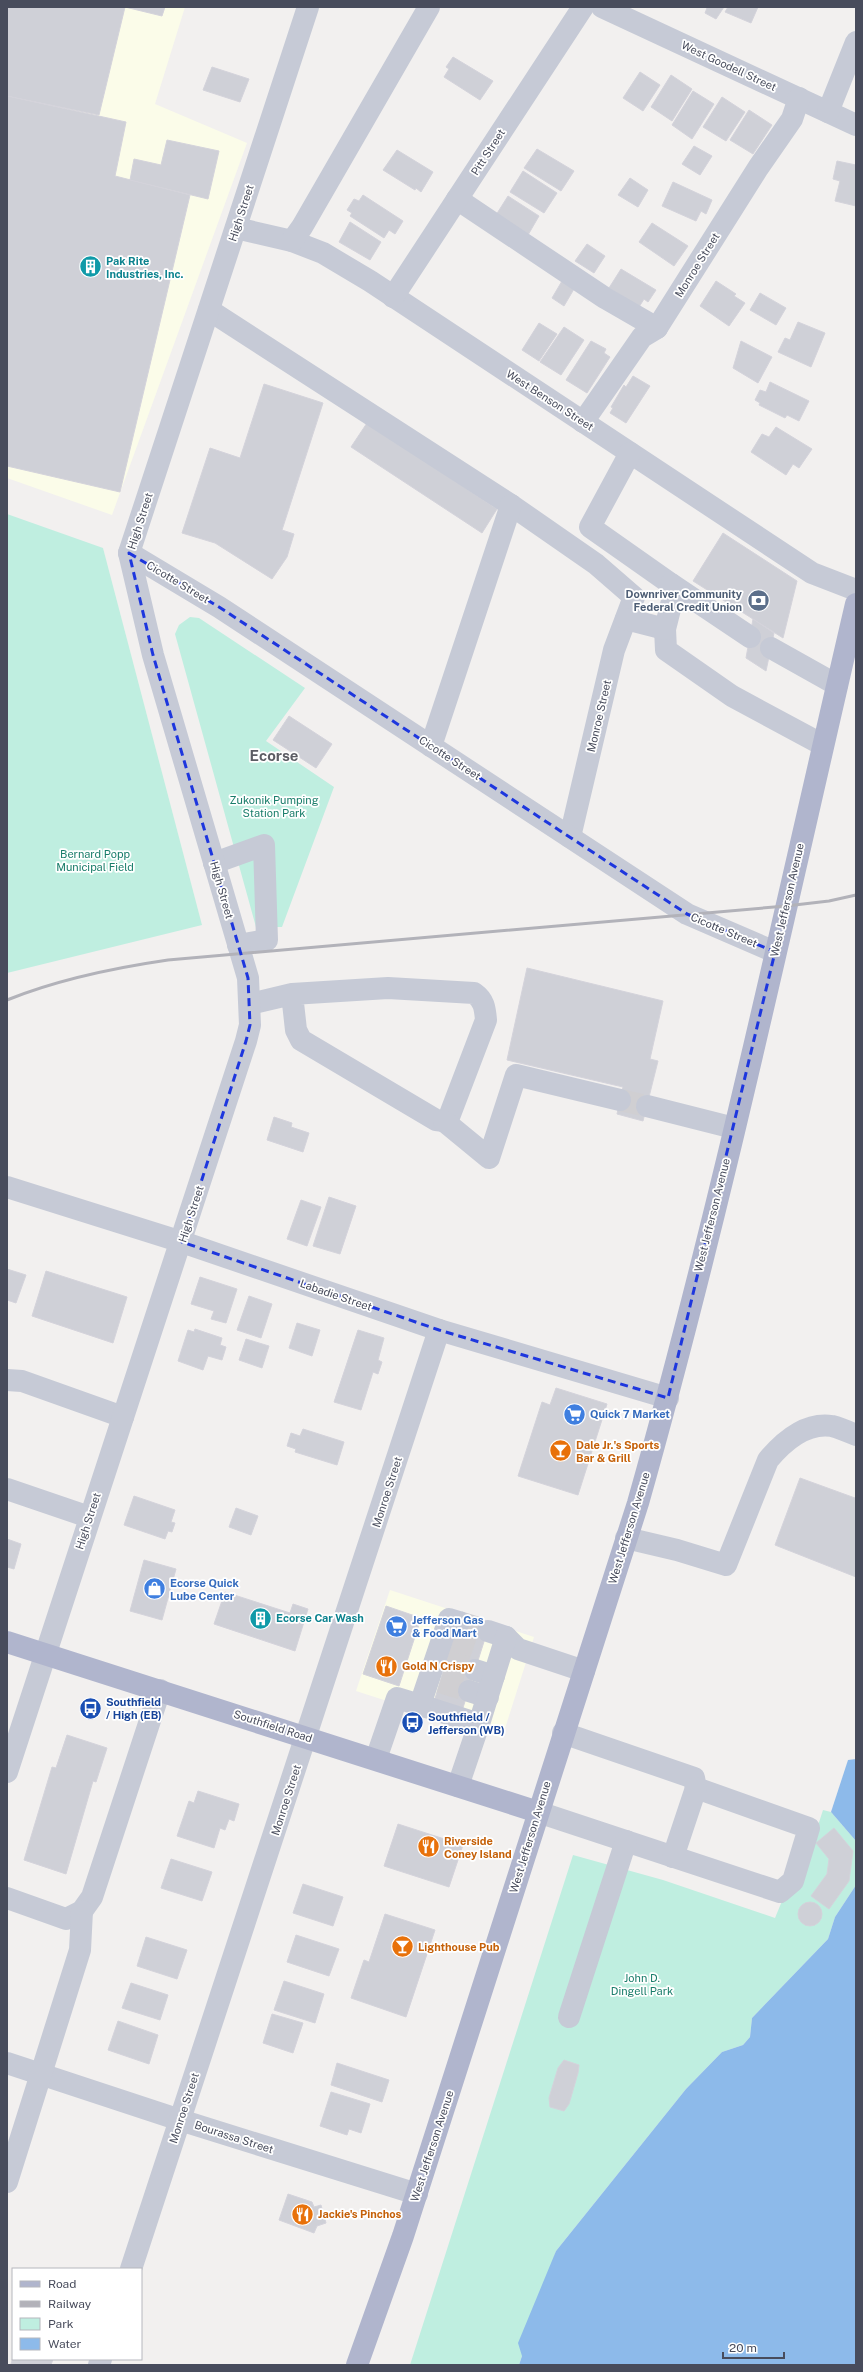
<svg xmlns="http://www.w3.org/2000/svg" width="863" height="2372" viewBox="0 0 863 2372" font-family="'Public Sans',sans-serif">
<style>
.commercial{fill:#fbfce9}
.green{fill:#bfeee0}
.water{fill:#8dbaea}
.building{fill:#cfd0d7;stroke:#d4d3db}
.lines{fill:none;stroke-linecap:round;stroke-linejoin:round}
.minor-tunnel{stroke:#d0cfd2;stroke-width:22;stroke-dasharray:22 11;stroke-linecap:butt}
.minor{stroke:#c6cad6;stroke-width:22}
.major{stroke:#b0b5cd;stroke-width:22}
.rail{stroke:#b2b2b9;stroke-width:3}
.marked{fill:none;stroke:#1d36de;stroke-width:3;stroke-dasharray:8 5;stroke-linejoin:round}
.labels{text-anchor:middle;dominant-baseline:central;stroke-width:3.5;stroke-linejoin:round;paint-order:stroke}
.street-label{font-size:11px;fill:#484c5c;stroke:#fff}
.culture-label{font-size:11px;font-weight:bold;fill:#0d838f;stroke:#fff;text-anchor:start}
.service-label{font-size:11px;font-weight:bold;fill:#4e5e75;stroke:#fff;text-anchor:end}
.park-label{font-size:11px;fill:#197d6a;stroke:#fff}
.shop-label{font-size:11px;font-weight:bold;fill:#366cbe;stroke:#fff;text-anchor:start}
.food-label{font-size:11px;font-weight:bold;fill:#c56008;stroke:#fff;text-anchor:start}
.transit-label{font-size:11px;font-weight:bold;fill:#164399;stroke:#fff;text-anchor:start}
.district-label{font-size:15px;font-weight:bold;fill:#5c5d64;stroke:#fff}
</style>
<rect width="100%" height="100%" fill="#f2f0ef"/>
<!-- commercial -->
<g class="commercial">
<polygon points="7,7 185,7 155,104 247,143 112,515 7,478"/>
<polygon points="390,1590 534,1637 502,1738 356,1691"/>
</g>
<!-- green -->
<g class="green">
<polygon points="7,514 103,548 202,925 7,973"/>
<polygon points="190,617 199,618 305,688 266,741 334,787 282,927 256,927 175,634 179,625"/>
<polygon points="823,1810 831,1812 856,1841 856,1885 835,1917 828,1939 752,2018 750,2037 743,2045 722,2052 686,2089 556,2251 519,2365 410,2365 573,1855 663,1880 775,1918 782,1901 798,1887"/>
</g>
<!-- water -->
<g class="water">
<polygon points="856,1759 856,1841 831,1812 848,1760"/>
<polygon points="856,1885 856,2365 519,2365 522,2356 518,2343 556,2251 686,2089 722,2052 743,2045 750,2037 752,2018 828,1939 835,1917"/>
</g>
<!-- building -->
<g class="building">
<polygon points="7,7 165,7 162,16 125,7 99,115 7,96"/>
<polygon points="704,7 724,7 716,19 705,13 707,8"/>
<polygon points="728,7 758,7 751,23 725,12"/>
<polygon points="453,57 493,81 480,100 444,77 449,69 446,67"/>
<polygon points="212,67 249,79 240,102 203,90"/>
<polygon points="640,72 660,85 643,111 623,98"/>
<polygon points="671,75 692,89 672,121 651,107"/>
<polygon points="693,91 714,104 692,139 672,125"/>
<polygon points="7,96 126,122 115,176 190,195 120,492 7,466"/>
<polygon points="722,97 745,112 726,141 703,127"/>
<polygon points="749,110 772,125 753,154 730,140"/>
<polygon points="167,140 219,151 208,199 130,180 134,159 161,165"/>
<polygon points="694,146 712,156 700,175 682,164"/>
<polygon points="537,149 574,171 561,191 524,168"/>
<polygon points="397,150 433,172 421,192 416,188 415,190 383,170"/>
<polygon points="837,161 856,165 856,206 835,201 840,181 833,179"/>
<polygon points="523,171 557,193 544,213 510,192"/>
<polygon points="630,178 648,190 638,207 618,195"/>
<polygon points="673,182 712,200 706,214 701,211 696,221 662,206"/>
<polygon points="363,195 403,221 395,234 389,230 384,238 350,216 352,213 347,210 354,199 359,201"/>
<polygon points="508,196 539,216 528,235 496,215"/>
<polygon points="350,222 381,242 370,260 339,242"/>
<polygon points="652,223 688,246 674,266 639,242"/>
<polygon points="587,244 605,256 594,273 575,261"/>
<polygon points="621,269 656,290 648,302 644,299 639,307 609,288"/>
<polygon points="562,281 574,289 564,306 552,298"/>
<polygon points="716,281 736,294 734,296 745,303 729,326 700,306"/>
<polygon points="760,293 786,308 776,325 750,310"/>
<polygon points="798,322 825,333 811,367 778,352 785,338 790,340"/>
<polygon points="539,323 557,334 539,361 522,350"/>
<polygon points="564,327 584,340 561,375 540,362"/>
<polygon points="591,341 606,349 604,353 610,357 587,393 566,380"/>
<polygon points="741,341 772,357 758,383 733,368"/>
<polygon points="633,376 650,386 626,423 610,413 613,408 611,407 624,385 626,387"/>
<polygon points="770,382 809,401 799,421 787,415 785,418 759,405 760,403 755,400 760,390 766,392"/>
<polygon points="264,384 323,403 282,530 294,534 287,557 272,579 215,543 182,533 210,448 240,458"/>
<polygon points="367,423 497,509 482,533 351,447"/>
<polygon points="776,427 812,449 799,468 793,464 786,475 751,452 762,434 769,437"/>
<polygon points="723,533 797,581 783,638 693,581"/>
<polygon points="753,619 774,633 766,671 746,658"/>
<polygon points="289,716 332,744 316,768 273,740"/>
<polygon points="527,968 663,1001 650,1059 658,1061 643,1121 617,1114 623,1087 507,1060"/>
<polygon points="274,1117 292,1123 291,1127 309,1133 303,1152 267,1140"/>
<polygon points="329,1197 356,1206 340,1254 313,1246"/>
<polygon points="301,1200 321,1207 307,1246 287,1239"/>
<polygon points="7,1269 26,1275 16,1303 7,1300"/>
<polygon points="46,1271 127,1297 113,1343 32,1316"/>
<polygon points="200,1277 237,1289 226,1323 211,1319 214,1311 191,1304"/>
<polygon points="249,1296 272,1304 261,1338 237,1330"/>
<polygon points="297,1323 320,1330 312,1356 289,1348"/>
<polygon points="195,1329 222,1338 220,1345 226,1347 222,1360 208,1356 203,1370 178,1361 188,1330 194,1332"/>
<polygon points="358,1330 384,1338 378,1360 382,1362 378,1374 373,1372 361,1410 334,1402"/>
<polygon points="246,1339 269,1346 262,1368 239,1360"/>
<polygon points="556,1388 607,1404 578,1495 518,1476 542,1402 550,1405"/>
<polygon points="303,1429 344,1442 337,1465 295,1452 296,1449 287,1446 291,1433 300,1436"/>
<polygon points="800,1478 855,1498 856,1496 856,1577 775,1545"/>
<polygon points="134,1496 175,1510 171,1522 175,1523 172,1532 168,1531 165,1539 124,1525"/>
<polygon points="236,1508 258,1516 251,1535 229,1527"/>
<polygon points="7,1539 21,1544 14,1569 7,1567"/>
<polygon points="144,1560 176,1569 162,1620 130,1611"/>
<polygon points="225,1592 290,1613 293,1604 308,1609 295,1651 214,1624"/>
<polygon points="386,1606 421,1618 399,1686 363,1674"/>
<polygon points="459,1620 488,1629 461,1714 433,1705"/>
<polygon points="67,1735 107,1748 96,1782 93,1781 66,1874 24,1860 52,1767 56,1768"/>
<polygon points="198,1791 239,1804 234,1821 229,1819 225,1830 220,1828 214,1848 177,1836 189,1801 194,1803"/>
<polygon points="398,1824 463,1845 449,1887 384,1866"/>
<polygon points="834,1828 853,1851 849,1881 829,1909 811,1896 827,1874 829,1859 816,1843"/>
<polygon points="171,1859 212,1872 202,1901 161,1888"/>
<polygon points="303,1884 343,1897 333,1926 293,1913"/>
<circle cx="810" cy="1914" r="12"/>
<polygon points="385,1914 435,1930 406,2017 351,1998 364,1960 369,1962"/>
<polygon points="296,1935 339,1949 329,1976 287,1962"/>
<polygon points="146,1937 187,1950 177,1979 137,1966"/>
<polygon points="284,1981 324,1994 315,2023 274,2010"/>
<polygon points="131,1983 168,1995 160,2020 122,2008"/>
<polygon points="272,2014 303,2023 293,2053 263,2043"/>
<polygon points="118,2021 158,2035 149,2064 108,2050"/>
<polygon points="564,2060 579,2065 578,2073 569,2104 564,2111 550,2107 549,2098 558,2068"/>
<polygon points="337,2063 389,2080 382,2102 331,2085"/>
<polygon points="331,2092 370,2104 361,2133 349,2129 347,2135 320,2126"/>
<polygon points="288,2194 312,2202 314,2207 321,2205 326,2223 317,2226 314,2233 279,2220"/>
<polygon points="13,2357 13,2359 53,2359 51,2365 14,2365 11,2364"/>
</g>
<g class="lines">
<!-- minor-tunnel -->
<g class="minor-tunnel">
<polyline points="620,1100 647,1106"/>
<polyline points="459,1622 488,1631"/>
<polyline points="453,1640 482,1650"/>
<polyline points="446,1661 475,1670"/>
<polyline points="440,1682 469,1691"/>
</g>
<!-- minor -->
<g class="minor">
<polyline points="602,7 856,125"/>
<polyline points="828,112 856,42"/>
<polyline points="457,199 605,298 657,328"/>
<polyline points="236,228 292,241 323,253 370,281 812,573 856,590"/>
<polyline points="292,241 302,227 429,7"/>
<polyline points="393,297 583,7"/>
<polyline points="209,310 511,505 596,564 634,597 614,650 570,837"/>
<polyline points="583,422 642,337 657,328 758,168 792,119 799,98"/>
<polyline points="630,453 590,527 671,584 673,597 665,629 666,650 732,696 823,745"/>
<polyline points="129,553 219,607 687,914 775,952"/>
<polyline points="671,584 750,637"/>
<polyline points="626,619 665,629"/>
<polyline points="771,648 837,685"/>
<polyline points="431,746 511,505"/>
<polyline points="214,863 264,845 267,940 238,945"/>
<path d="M250,1004L292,994L388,988L474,993C484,1000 485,1008 486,1020L449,1117L444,1121L436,1120L301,1040L296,1030L292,994"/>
<polyline points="647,1106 734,1128"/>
<polyline points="444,1121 489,1158 516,1075 620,1100"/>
<polyline points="7,1187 182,1242 439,1330 668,1398"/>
<polyline points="7,1380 22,1381 123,1417"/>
<polyline points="7,1489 89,1517"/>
<path d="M626,1538L677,1550L726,1565L768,1460C783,1442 806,1422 832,1426C840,1428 849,1432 856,1435"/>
<polyline points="488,1631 506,1637 518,1649 584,1671"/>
<polyline points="475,1670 494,1676"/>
<polyline points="469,1691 488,1697"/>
<polyline points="420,1705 479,1724 506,1637"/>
<polyline points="376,1759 397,1698 420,1705 449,1619 459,1622"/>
<polyline points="7,1772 246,1041 250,1025 248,978 153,655 129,553 308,7"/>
<polyline points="458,1786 479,1724"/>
<polyline points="538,1812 780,1892 793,1881 809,1828 696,1788 694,1778 563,1733"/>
<polyline points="673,1857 696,1788"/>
<polyline points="7,1898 66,1919 82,1911 92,1897 160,1690"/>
<polyline points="569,2017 626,1841"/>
<polyline points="7,2063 180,2120 417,2194"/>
<polyline points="7,2182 80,1950 82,1911"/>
<polyline points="131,2269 439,1330"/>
<polyline points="99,2365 101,2359"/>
</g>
<!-- major -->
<g class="major">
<polyline points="7,1642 538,1812"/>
<path d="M357,2365L403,2236L638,1503C722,1206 786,904 856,604"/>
</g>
<!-- rail -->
<path class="rail" d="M7,1000C59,979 113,968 168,960L786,906L829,901L856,895"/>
</g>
<!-- marked area -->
<path class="marked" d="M129,553L219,607L687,914L775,952L668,1398L439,1330L182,1242L246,1041L250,1025L248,978L153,655Z"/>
<!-- icons -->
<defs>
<symbol id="building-disc" viewBox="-11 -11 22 22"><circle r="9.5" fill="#0f9aa8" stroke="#fff"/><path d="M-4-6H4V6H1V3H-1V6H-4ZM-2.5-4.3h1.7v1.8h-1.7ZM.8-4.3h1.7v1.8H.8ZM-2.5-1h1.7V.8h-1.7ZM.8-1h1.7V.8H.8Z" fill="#fff"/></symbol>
<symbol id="bank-disc" viewBox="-11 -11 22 22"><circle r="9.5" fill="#5c6f8a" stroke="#fff"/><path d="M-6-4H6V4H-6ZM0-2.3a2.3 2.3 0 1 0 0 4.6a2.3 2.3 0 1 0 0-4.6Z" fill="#fff"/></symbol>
<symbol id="supermarket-disc" viewBox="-11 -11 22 22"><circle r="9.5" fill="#3f7fe0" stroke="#fff"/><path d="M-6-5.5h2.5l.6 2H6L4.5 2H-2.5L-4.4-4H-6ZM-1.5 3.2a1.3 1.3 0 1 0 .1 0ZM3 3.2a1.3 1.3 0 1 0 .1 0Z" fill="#fff"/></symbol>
<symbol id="bar-disc" viewBox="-11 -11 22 22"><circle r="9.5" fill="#e8710a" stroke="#fff"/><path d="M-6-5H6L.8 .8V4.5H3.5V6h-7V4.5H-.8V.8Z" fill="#fff"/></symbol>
<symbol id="shop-disc" viewBox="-11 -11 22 22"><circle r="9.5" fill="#3f7fe0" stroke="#fff"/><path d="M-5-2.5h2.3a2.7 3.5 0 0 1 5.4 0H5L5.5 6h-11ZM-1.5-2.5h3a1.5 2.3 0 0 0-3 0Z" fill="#fff"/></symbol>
<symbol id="restaurant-disc" viewBox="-11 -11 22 22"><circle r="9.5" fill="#e8710a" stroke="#fff"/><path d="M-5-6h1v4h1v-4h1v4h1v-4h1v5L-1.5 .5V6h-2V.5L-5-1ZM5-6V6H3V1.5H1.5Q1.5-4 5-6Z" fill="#fff"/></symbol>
<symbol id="bus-disc" viewBox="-11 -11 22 22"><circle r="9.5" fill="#1a4fb4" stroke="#fff"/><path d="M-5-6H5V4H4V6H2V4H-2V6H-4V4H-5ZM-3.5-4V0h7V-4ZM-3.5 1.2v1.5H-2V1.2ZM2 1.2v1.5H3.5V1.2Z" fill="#fff"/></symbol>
</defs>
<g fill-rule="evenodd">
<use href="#building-disc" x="78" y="254" width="25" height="25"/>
<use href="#bank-disc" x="746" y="588" width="25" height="25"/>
<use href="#supermarket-disc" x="562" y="1402" width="25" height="25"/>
<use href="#bar-disc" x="548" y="1438" width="25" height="25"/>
<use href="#shop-disc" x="142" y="1576" width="25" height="25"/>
<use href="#building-disc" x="248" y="1606" width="25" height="25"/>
<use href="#supermarket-disc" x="384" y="1614" width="25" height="25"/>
<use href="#restaurant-disc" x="374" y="1654" width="25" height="25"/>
<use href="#bus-disc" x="78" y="1696" width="25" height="25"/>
<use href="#bus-disc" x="400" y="1710" width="25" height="25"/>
<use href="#restaurant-disc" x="416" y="1834" width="25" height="25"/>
<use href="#bar-disc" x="390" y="1934" width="25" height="25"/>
<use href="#restaurant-disc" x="290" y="2202" width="25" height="25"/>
</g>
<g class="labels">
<!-- street labels -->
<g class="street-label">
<text transform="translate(729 66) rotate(25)">West Goodell Street</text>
<text transform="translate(488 152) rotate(-57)">Pitt Street</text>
<text transform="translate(241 213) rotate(-72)">High Street</text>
<text transform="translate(697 265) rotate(-58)">Monroe Street</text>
<text transform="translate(550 400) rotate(33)">West Benson Street</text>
<text transform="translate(140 521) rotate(-72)">High Street</text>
<text transform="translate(178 582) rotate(31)">Cicotte Street</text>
<text transform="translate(599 716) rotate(-77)">Monroe Street</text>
<text transform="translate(450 758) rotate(33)">Cicotte Street</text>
<text transform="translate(222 890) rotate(74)">High Street</text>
<text transform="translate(787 900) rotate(-77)">West Jefferson Avenue</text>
<text transform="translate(724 930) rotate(23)">Cicotte Street</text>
<text transform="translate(191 1214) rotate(-72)">High Street</text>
<text transform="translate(712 1215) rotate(-76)">West Jefferson Avenue</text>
<text transform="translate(336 1295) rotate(19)">Labadie Street</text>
<text transform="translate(387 1492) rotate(-72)">Monroe Street</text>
<text transform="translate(88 1521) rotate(-72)">High Street</text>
<text transform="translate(629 1528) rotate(-73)">West Jefferson Avenue</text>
<text transform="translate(273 1726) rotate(18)">Southfield Road</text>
<text transform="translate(286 1800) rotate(-72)">Monroe Street</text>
<text transform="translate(530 1837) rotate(-73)">West Jefferson Avenue</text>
<text transform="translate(184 2108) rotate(-72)">Monroe Street</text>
<text transform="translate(234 2137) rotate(18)">Bourassa Street</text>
<text transform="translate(432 2146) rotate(-72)">West Jefferson Avenue</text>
</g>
<!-- culture labels -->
<g class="culture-label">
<text x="106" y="261">Pak Rite<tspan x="106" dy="13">Industries, Inc.</tspan></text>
<text x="276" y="1618">Ecorse Car Wash</text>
</g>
<!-- service labels -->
<g class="service-label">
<text x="742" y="594">Downriver Community<tspan x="742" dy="13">Federal Credit Union</tspan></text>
</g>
<!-- park labels -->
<g class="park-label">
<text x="274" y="800">Zukonik Pumping<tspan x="274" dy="13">Station Park</tspan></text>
<text x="95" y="854">Bernard Popp<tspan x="95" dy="13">Municipal Field</tspan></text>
<text x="642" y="1978">John D.<tspan x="642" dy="13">Dingell Park</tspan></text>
</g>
<!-- shop labels -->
<g class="shop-label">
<text x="590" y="1414">Quick 7 Market</text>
<text x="170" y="1583">Ecorse Quick<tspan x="170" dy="13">Lube Center</tspan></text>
<text x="412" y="1620">Jefferson Gas<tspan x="412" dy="13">&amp; Food Mart</tspan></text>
</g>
<!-- food labels -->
<g class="food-label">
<text x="576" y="1445">Dale Jr.'s Sports<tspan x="576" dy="13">Bar &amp; Grill</tspan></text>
<text x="402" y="1666">Gold N Crispy</text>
<text x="444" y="1841">Riverside<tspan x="444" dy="13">Coney Island</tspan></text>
<text x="418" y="1947">Lighthouse Pub</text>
<text x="318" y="2214">Jackie's Pinchos</text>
</g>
<!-- transit labels -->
<g class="transit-label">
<text x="106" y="1702">Southfield<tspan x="106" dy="13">/ High (EB)</tspan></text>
<text x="428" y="1717">Southfield /<tspan x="428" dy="13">Jefferson (WB)</tspan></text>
</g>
<!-- district labels -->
<g class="district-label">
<text x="274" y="755">Ecorse</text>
</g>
</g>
<!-- border -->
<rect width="863" height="2372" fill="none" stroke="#484c5c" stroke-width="16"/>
<!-- legend -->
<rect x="12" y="2268" width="130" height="92" fill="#ffffff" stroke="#b6b7be"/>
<rect x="20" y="2281" width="20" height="6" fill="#b0b5cd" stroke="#b6b7be"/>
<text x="48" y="2288" font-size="12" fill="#484c5c">Road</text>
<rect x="20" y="2301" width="20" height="6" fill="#b2b2b9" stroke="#b6b7be"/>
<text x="48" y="2308" font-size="12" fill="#484c5c">Railway</text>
<rect x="20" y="2318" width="20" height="12" fill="#bfeee0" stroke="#b6b7be"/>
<text x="48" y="2328" font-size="12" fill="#484c5c">Park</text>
<rect x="20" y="2338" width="20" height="12" fill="#8dbaea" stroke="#b6b7be"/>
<text x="48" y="2348" font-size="12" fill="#484c5c">Water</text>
<!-- scale -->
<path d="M723 2352v6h61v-6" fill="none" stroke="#484c5c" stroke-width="2"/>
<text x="729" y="2352" font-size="12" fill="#484c5c" stroke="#ffffff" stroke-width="3" paint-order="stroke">20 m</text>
</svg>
